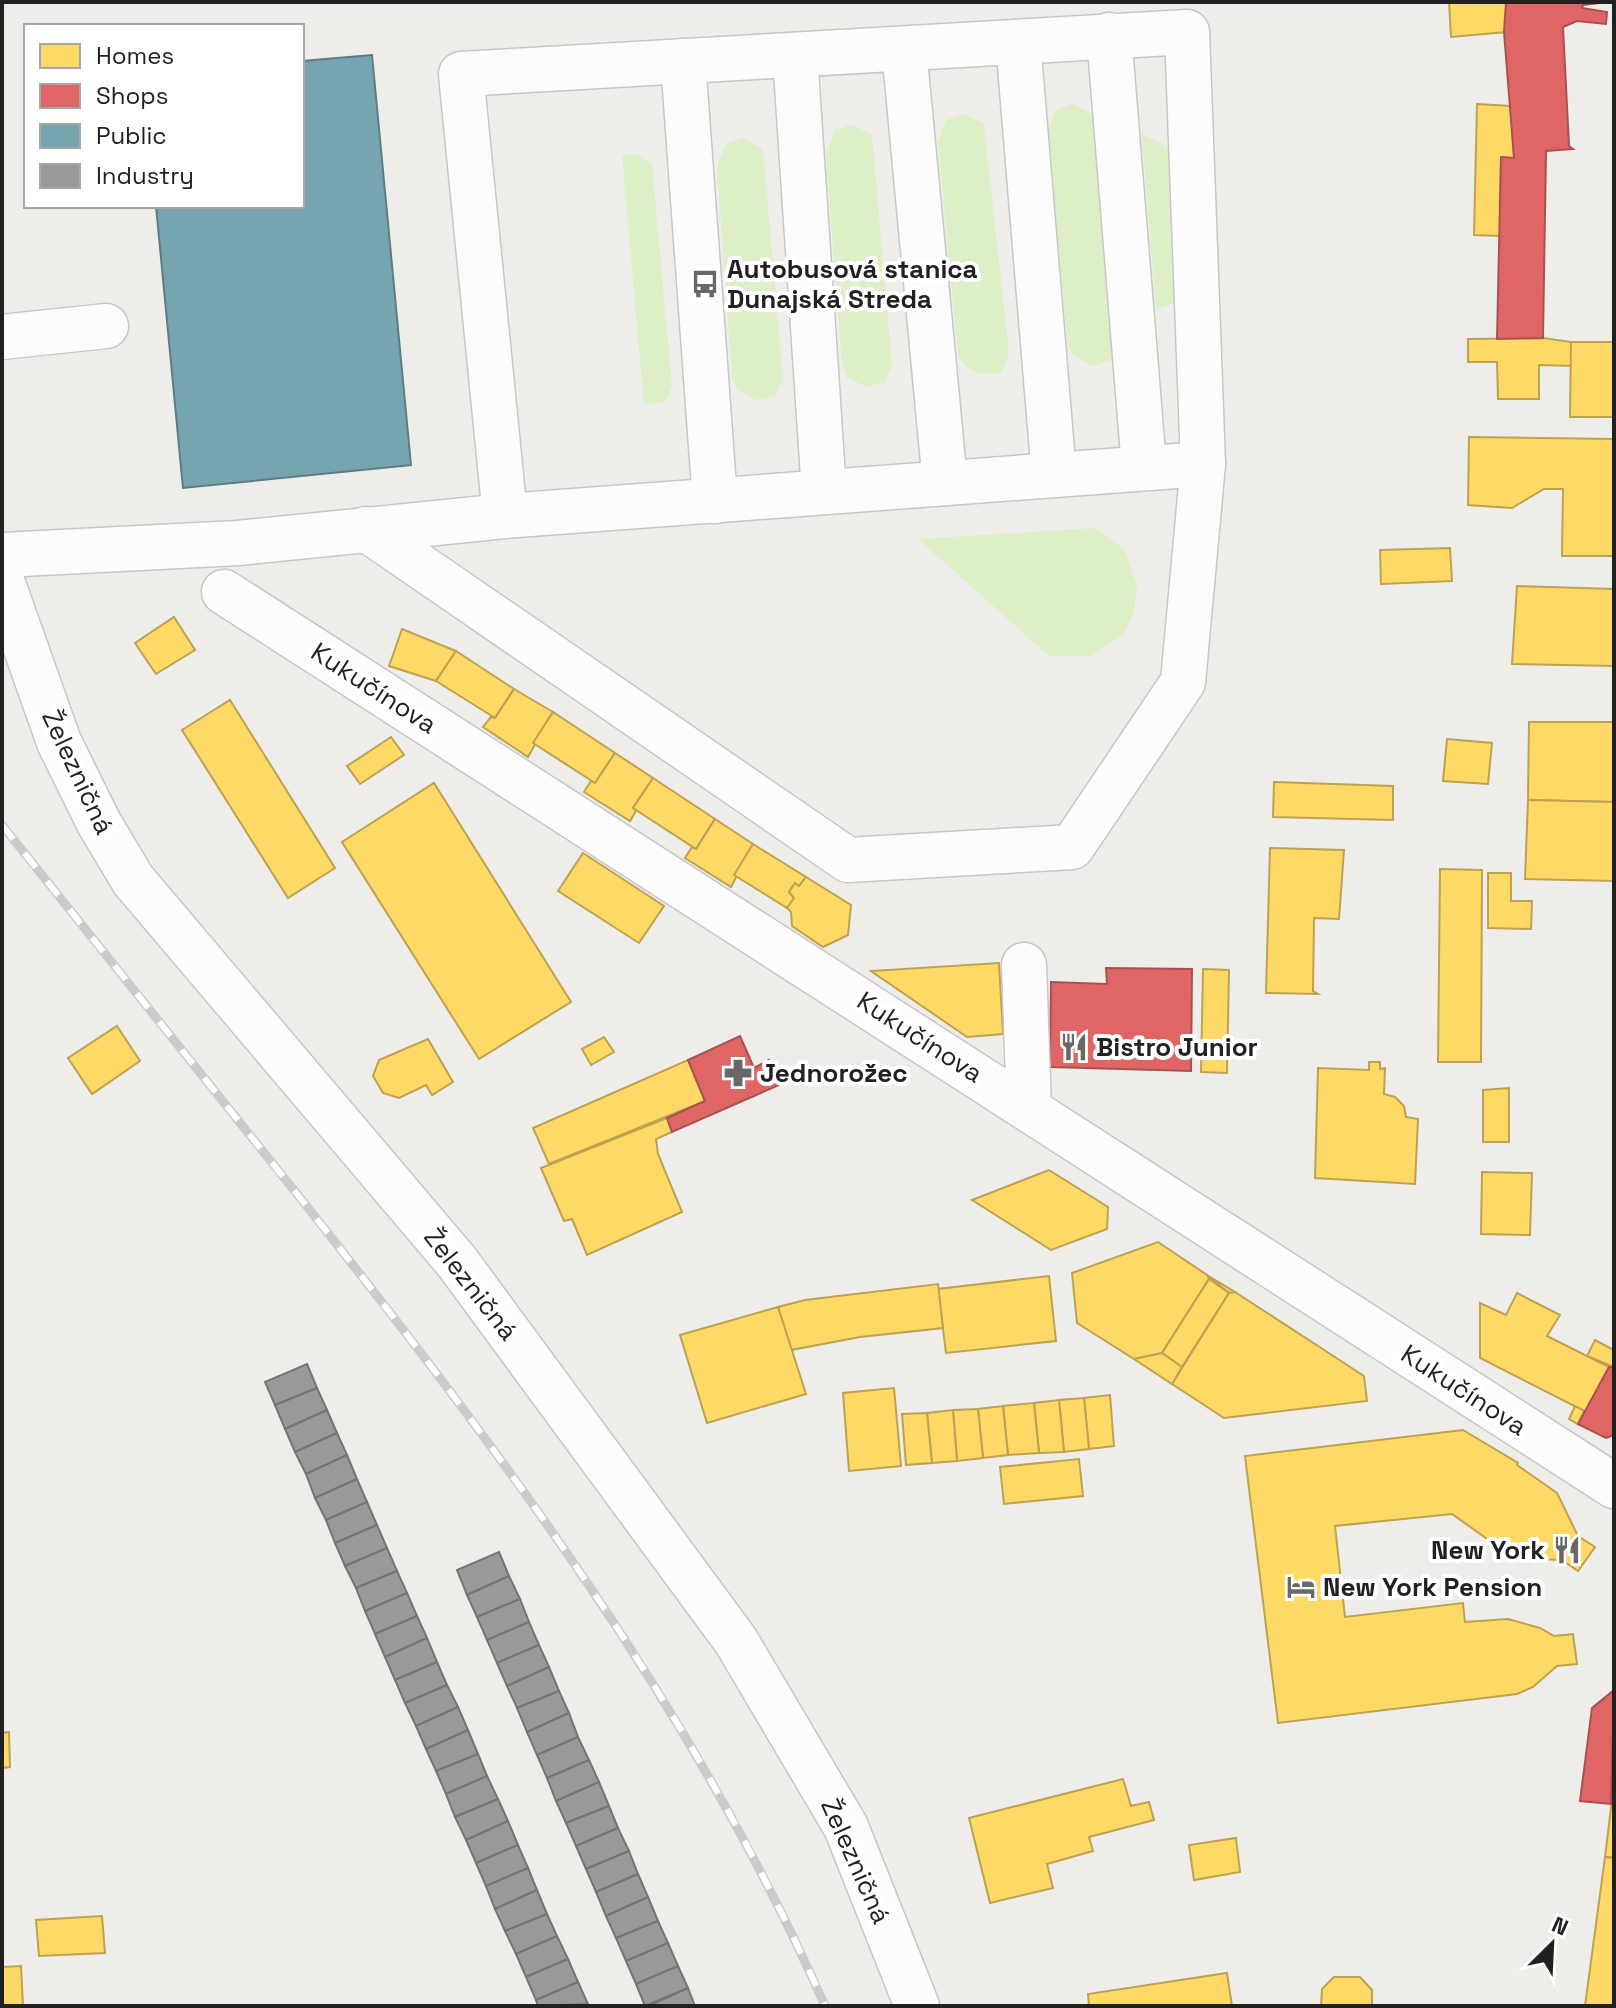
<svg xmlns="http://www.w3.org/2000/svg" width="1616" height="2008" viewBox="0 0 1616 2008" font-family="'Space Grotesk',sans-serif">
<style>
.grass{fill:#ddefc6}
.homes{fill:#ffd966;stroke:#bca251;stroke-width:2}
.shops{fill:#e06666;stroke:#a75151;stroke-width:2}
.public{fill:#76a5af;stroke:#5c7d84;stroke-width:2}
.industry{fill:#999;stroke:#757575;stroke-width:2}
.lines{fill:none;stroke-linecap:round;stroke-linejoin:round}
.minor-casing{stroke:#c8c7c6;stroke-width:47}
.minor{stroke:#fdfcfc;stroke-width:44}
.rail-casing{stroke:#cbcbcb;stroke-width:9}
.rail{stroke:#fff;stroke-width:6;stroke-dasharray:18;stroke-linecap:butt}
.labels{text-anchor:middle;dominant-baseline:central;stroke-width:8;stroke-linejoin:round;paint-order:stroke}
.poi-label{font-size:26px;font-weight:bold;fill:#212121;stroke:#fff;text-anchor:start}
.street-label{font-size:26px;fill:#212121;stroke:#fff}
</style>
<rect width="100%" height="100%" fill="#efedea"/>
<!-- grass -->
<g class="grass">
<polygon points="1073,104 1093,114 1119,343 1112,360 1093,366 1074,356 1068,345 1047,134 1056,110"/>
<path d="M964,114L984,124L1009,353L1002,372C983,376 968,374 958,355L938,143L946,120Z"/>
<polygon points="852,124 872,135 892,365 885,382 866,387 847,377 842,365 826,154 835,131"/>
<polygon points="1142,134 1170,148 1177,302 1156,310"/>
<polygon points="743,138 763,149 783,379 775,396 756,400 737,390 732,378 717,167 726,144"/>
<polygon points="638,154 652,165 672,386 666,401 644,405 622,155"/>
<polygon points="1095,528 1125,550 1137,585 1134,612 1123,635 1091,656 1049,656 918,539"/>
</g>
<!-- homes -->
<g class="homes">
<polygon points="1449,2 1506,2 1507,32 1451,37"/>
<polygon points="1477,104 1511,106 1514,158 1501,157 1500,236 1474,235"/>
<polygon points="1543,338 1571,342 1572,366 1539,365 1539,399 1498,399 1497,362 1468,362 1468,339"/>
<polygon points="1571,342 1614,342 1614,417 1570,417"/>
<polygon points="1469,437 1614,439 1614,556 1562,556 1563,489 1544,489 1512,508 1468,505"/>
<polygon points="1450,548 1452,581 1381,584 1380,550"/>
<polygon points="1517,586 1614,589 1614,666 1512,664"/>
<polygon points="174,617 195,650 156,674 135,643"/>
<polygon points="402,629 456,651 436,681 389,666"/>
<polygon points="456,651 514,689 495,718 436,681"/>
<polygon points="514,689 553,712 528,757 483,727 491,717 495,718"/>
<polygon points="230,700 335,868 288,898 182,730"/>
<polygon points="553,712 615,753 595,783 533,743"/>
<polygon points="1529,722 1614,722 1614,802 1528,800"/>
<polygon points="391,737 404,755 360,784 347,766"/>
<polygon points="1447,739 1492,743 1488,784 1443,781"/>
<polygon points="615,753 653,778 633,808 636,811 630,821 584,792 591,781 595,783"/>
<polygon points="653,778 715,819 696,849 633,808"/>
<polygon points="1274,782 1393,786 1393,820 1273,817"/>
<polygon points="434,783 571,1002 479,1059 342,842"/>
<polygon points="1528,800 1614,802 1614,881 1525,879"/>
<polygon points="715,819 753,844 731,887 685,858 692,847 696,849"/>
<polygon points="753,844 806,877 799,886 795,883 789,892 794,898 791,906 787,908 734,875"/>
<polygon points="1270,848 1344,850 1339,919 1314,918 1313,991 1318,994 1266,993"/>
<polygon points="583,853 664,906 639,943 558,891"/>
<polygon points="1440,869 1482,870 1481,1062 1438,1062"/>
<polygon points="1488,873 1511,873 1511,901 1532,901 1531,929 1488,928"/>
<polygon points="806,877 851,905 848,935 823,947 792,926 791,912 787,908 794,898 789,892 795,883 799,886"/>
<polygon points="999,963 1003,1034 967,1037 871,971"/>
<polygon points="1203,969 1229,970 1227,1073 1201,1072"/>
<polygon points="117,1026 140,1061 92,1094 68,1058"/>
<polygon points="604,1037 614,1052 591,1065 582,1049"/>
<polygon points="428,1039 453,1082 432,1095 426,1085 399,1098 383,1093 373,1076 379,1060"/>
<polygon points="688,1060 705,1101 549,1164 533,1128"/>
<polygon points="1369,1062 1380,1062 1380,1069 1385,1068 1384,1094 1395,1097 1404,1106 1406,1117 1418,1119 1415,1184 1315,1178 1318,1068 1369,1070"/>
<polygon points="1509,1088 1509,1142 1483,1142 1483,1090"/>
<polygon points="667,1118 672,1132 656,1139 658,1154 682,1212 587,1255 572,1219 564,1221 541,1168"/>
<polygon points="1049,1170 1108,1207 1107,1229 1051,1250 972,1200"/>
<polygon points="1482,1172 1532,1173 1530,1235 1481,1234"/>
<polygon points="1158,1242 1207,1275 1209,1279 1162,1353 1134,1359 1077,1323 1072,1273"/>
<polygon points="1207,1275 1235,1292 1229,1293"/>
<polygon points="1049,1276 1056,1341 946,1353 938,1289"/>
<polygon points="1209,1279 1229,1293 1182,1367 1162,1353"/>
<polygon points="938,1284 943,1328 860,1337 791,1350 778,1307 805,1300"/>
<polygon points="1235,1292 1364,1376 1367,1401 1224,1418 1172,1384 1229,1293"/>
<polygon points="1517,1293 1560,1315 1547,1336 1609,1367 1586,1412 1480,1358 1480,1303 1506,1315"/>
<polygon points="778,1307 806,1394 707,1423 680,1335"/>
<polygon points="1595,1340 1614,1350 1614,1367 1587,1356"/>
<polygon points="1162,1353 1182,1367 1172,1384 1134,1359"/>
<polygon points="894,1388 901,1466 849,1471 843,1393"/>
<polygon points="1110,1395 1114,1446 1089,1449 1084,1398"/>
<polygon points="1084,1398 1089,1449 1064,1452 1059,1400"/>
<polygon points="1059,1400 1064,1452 1039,1453 1034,1403"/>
<polygon points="1034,1403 1039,1453 1008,1455 1003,1406"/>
<polygon points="1003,1406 1008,1455 983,1458 978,1409"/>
<polygon points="1575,1406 1584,1411 1578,1424 1569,1419"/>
<polygon points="978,1409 983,1458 957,1461 953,1410"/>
<polygon points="953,1410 957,1461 932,1463 927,1413"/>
<polygon points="927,1413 932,1463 906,1465 902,1414"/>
<polygon points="1463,1430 1518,1463 1517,1465 1557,1493 1578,1536 1595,1547 1578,1571 1562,1560 1514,1558 1452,1514 1335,1526 1345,1617 1463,1603 1465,1622 1508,1619 1540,1628 1554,1636 1573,1634 1577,1664 1557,1666 1533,1687 1517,1694 1278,1723 1245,1456"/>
<polygon points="1079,1459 1083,1496 1004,1504 1000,1467"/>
<polygon points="9,1732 10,1767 2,1768 2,1733"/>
<polygon points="1123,1779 1131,1806 1149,1802 1154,1820 1089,1837 1093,1851 1047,1864 1053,1888 990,1903 969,1818"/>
<polygon points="1614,1783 1614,1858 1605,1857"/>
<polygon points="1236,1838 1240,1872 1194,1880 1189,1845"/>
<polygon points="1605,1857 1614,1858 1614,2006 1585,2006"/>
<polygon points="102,1916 105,1953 39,1956 36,1920"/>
<polygon points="21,1966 23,2006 2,2006 2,1967"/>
<polygon points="1227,1973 1232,2006 1089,2006 1088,1994"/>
<polygon points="1334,1977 1360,1977 1372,1990 1372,2006 1321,2006 1322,1989"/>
</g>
<!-- shops -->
<g class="shops">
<polygon points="1506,2 1608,2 1583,5 1582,8 1607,12 1606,24 1577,21 1563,27 1569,146 1573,149 1546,151 1543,338 1497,339 1501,157 1514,158 1504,32"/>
<polygon points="1106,968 1192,969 1191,1071 1050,1067 1051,982 1107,984"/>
<polygon points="740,1036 754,1068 769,1060 779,1085 672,1132 667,1118 705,1101 688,1060"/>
<polygon points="1609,1367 1614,1367 1614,1435 1606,1438 1578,1424"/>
<polygon points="1614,1690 1611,1804 1580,1801 1592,1708"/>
</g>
<!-- public -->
<polygon class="public" points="372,55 411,465 183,488 156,206 302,206 302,61"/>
<!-- industry -->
<g class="industry">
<polygon points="307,1364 317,1388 275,1405 265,1382"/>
<polygon points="317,1388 327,1410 285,1429 275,1405"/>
<polygon points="327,1410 337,1433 295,1452 285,1429"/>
<polygon points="337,1433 347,1455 306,1474 295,1452"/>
<polygon points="347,1455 357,1479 315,1498 306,1474"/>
<polygon points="357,1479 367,1502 326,1520 315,1498"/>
<polygon points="367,1502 377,1525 335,1543 326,1520"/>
<polygon points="377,1525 387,1548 345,1566 335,1543"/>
<polygon points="387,1548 397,1571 356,1588 345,1566"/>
<polygon points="499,1552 509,1576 467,1595 457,1570"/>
<polygon points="397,1571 407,1593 365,1611 356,1588"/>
<polygon points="509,1576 520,1599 477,1617 467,1595"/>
<polygon points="407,1593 417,1616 375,1634 365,1611"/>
<polygon points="520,1599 529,1622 487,1640 477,1617"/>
<polygon points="417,1616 427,1638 385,1657 375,1634"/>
<polygon points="529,1622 539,1645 497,1663 487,1640"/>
<polygon points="427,1638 437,1662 395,1680 385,1657"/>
<polygon points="539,1645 549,1667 507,1686 497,1663"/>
<polygon points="437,1662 447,1685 405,1703 395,1680"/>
<polygon points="549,1667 559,1691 517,1708 507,1686"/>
<polygon points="447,1685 458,1707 416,1726 405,1703"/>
<polygon points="559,1691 569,1713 527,1732 517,1708"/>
<polygon points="458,1707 468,1730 426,1749 416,1726"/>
<polygon points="569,1713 578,1737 537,1755 527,1732"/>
<polygon points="468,1730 478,1754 436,1771 426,1749"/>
<polygon points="578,1737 589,1760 547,1778 537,1755"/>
<polygon points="478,1754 487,1776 446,1794 436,1771"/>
<polygon points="589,1760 599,1782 556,1801 547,1778"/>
<polygon points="487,1776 498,1799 455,1817 446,1794"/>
<polygon points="599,1782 609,1806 566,1823 556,1801"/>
<polygon points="498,1799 508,1821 466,1840 455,1817"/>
<polygon points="609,1806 618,1828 576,1846 566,1823"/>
<polygon points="508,1821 518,1845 476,1863 466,1840"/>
<polygon points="618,1828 629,1851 586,1869 576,1846"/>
<polygon points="518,1845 528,1868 486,1886 476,1863"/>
<polygon points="629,1851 638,1874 596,1892 586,1869"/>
<polygon points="528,1868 537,1890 495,1909 486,1886"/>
<polygon points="638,1874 648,1897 606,1916 596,1892"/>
<polygon points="537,1890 547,1914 505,1931 495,1909"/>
<polygon points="648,1897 658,1921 616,1938 606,1916"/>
<polygon points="547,1914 557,1936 516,1954 505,1931"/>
<polygon points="658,1921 668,1943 626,1961 616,1938"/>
<polygon points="557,1936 568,1959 526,1977 516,1954"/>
<polygon points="668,1943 678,1966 636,1984 626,1961"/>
<polygon points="568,1959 578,1982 536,2000 526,1977"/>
<polygon points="678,1966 688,1988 645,2006 636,1984"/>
<polygon points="578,1982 588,2004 538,2006 536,2000"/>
<polygon points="688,1988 695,2006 648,2006"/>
</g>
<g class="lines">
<defs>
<g id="minor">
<polyline points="1109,35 1144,467"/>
<polyline points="1018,42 1054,475"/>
<polyline points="904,49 945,483"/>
<polyline points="795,55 824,492"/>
<polyline points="683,61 715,501"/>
<polyline points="2,337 106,326"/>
<polyline points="366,529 848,860 1072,847 1183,682 1203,464"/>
<polyline points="2,555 238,543 505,516 1203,464 1187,32 461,74 505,516"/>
<polyline points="2,581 59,742 99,823 133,880 457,1262 736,1641 846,1827 917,2006"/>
<polyline points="224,592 1614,1486"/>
<polyline points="1024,965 1029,1109"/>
</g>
</defs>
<!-- minor casing -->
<use href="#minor" class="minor-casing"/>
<!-- minor -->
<use href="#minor" class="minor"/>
<defs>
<path id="rail" d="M2,825C102,950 201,1074 301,1199C502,1453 694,1708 825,2006"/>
</defs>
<!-- rail casing -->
<use href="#rail" class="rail-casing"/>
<!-- rail -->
<use href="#rail" class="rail"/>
</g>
<!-- icons -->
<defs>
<symbol id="bus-bare" viewBox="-9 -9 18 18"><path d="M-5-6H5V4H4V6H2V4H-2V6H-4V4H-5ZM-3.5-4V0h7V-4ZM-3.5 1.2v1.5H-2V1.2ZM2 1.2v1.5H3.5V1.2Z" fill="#696867" stroke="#fff" stroke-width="2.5" paint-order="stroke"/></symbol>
<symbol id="restaurant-bare" viewBox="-9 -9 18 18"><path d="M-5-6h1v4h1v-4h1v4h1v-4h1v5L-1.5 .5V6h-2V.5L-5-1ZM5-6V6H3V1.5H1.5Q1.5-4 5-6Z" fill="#696867" stroke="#fff" stroke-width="2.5" paint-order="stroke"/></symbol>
<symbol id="pharmacy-bare" viewBox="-9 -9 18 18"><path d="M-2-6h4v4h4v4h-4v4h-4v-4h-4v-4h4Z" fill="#696867" stroke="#fff" stroke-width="2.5" paint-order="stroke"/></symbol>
<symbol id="hotel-bare" viewBox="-9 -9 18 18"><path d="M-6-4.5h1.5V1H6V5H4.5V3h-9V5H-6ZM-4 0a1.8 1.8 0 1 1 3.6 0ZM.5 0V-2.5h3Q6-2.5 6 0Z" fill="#696867" stroke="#fff" stroke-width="2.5" paint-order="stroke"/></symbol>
</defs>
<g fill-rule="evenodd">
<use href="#bus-bare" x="685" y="264" width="40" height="40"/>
<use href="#restaurant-bare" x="1054" y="1027" width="40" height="40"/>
<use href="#pharmacy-bare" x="718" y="1053" width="40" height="40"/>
<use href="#restaurant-bare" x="1547" y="1530" width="40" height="40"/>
<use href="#hotel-bare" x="1281" y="1567" width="40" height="40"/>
</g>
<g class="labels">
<!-- poi labels -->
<g class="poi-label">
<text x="727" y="269">Autobusová stanica<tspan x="727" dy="30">Dunajská Streda</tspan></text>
<text x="1096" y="1047">Bistro Junior</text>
<text x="760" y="1073">Jednorožec</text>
<text x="1545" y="1550" text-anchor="end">New York</text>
<text x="1323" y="1587">New York Pension</text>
</g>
<!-- street labels -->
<g class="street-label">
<text transform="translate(374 688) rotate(33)">Kukučínova</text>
<text transform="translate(78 772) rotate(65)">Železničná</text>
<text transform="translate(920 1037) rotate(33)">Kukučínova</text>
<text transform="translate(471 1284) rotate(52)">Železničná</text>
<text transform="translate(1464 1390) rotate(33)">Kukučínova</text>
<text transform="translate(856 1861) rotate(66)">Železničná</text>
</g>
</g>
<!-- border -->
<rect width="1616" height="2008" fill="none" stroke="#212121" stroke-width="8"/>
<!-- legend -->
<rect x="24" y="24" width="280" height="184" fill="#ffffff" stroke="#a6a6a6" stroke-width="2"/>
<rect x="40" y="44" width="40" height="24" fill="#ffd966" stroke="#a6a6a6" stroke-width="2"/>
<text x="96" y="64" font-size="24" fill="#212121">Homes</text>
<rect x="40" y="84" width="40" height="24" fill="#e06666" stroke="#a6a6a6" stroke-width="2"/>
<text x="96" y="104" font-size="24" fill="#212121">Shops</text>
<rect x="40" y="124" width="40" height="24" fill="#76a5af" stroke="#a6a6a6" stroke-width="2"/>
<text x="96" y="144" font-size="24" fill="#212121">Public</text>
<rect x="40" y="164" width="40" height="24" fill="#999999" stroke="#a6a6a6" stroke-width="2"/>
<text x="96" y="184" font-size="24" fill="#212121">Industry</text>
<!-- north arrow -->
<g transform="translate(1552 1944) rotate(24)" stroke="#ffffff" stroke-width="6" paint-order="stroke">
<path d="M0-6L14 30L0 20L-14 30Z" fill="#212121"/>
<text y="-12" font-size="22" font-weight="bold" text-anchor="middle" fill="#212121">N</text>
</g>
</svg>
